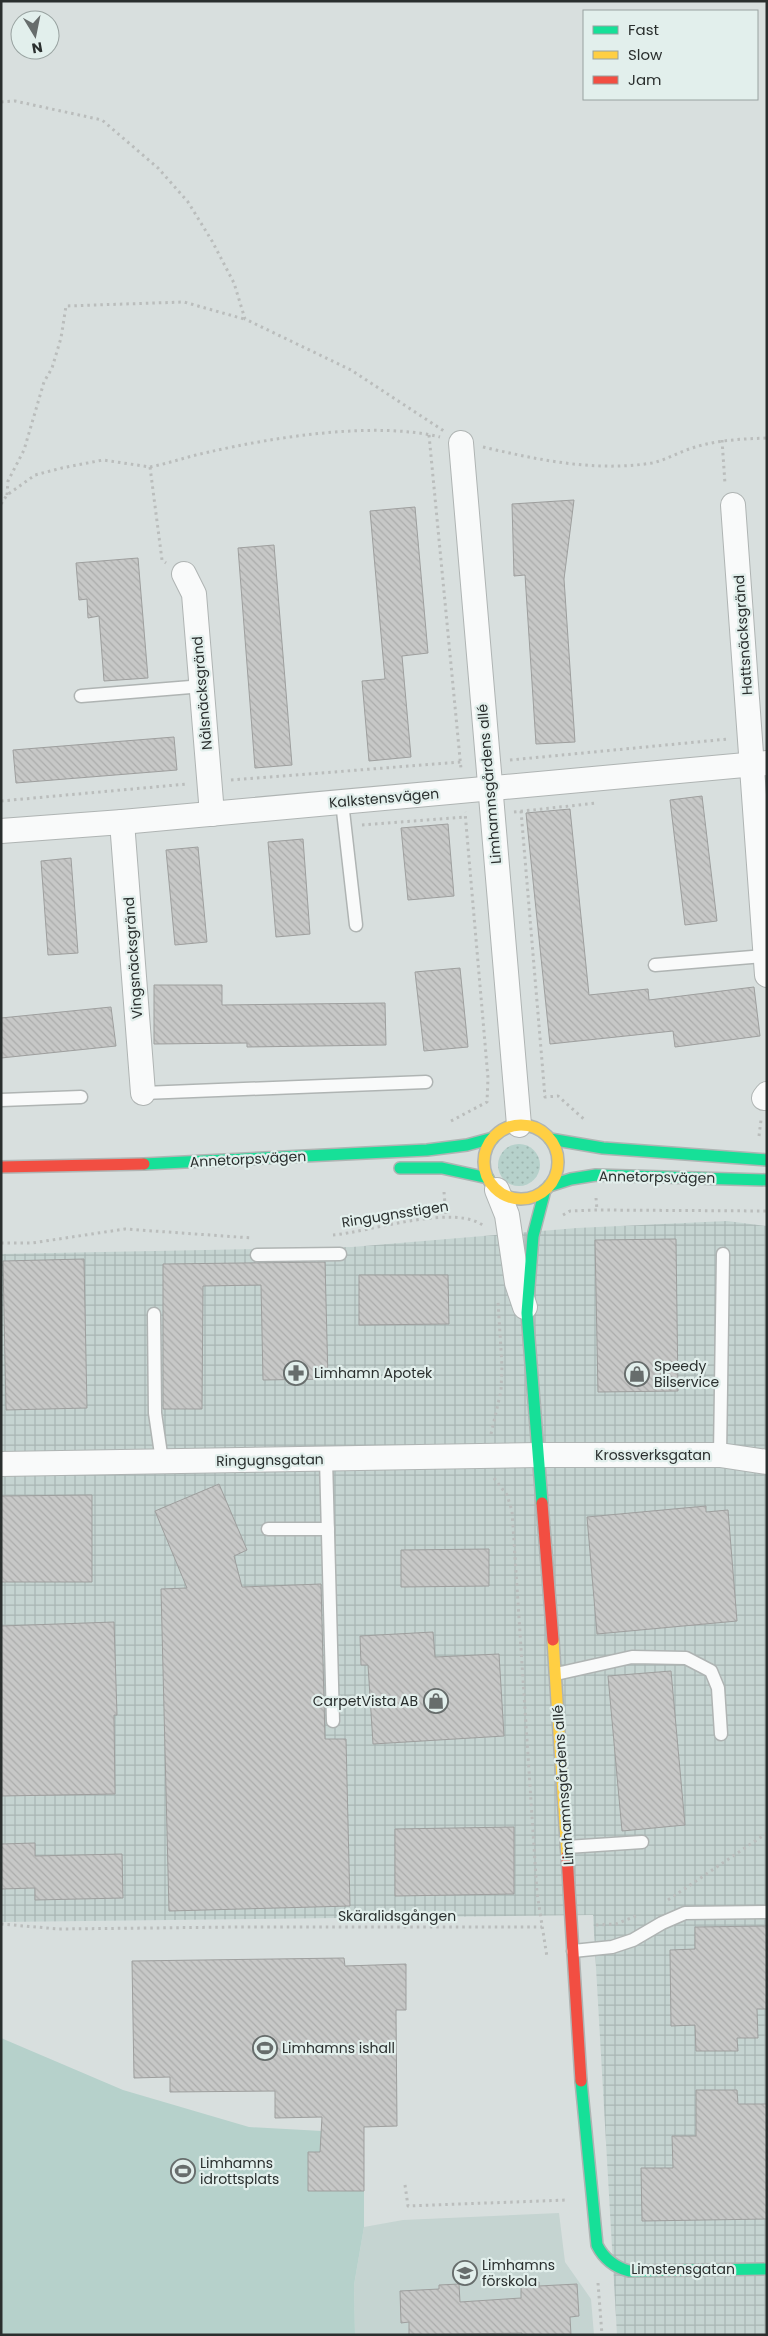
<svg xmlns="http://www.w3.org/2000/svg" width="768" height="2336" viewBox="0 0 768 2336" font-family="Poppins,sans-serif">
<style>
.built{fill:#c5d4d1}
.industrial{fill:url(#industrial-grid)}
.grass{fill:url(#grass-dots)}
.garden{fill:#b6d1cb}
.building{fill:url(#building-back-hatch);stroke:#9e9f9e}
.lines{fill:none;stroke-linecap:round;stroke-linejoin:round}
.lane-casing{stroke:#afb4b3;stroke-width:15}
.street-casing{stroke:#afb4b3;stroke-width:26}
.fast-casing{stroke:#afb4b3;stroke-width:14}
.slow-casing{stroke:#afb4b3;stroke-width:14}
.jam-casing{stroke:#afb4b3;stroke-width:14}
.path{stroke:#babdbc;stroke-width:3;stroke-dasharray:2.5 4;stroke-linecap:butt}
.lane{stroke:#f9fafa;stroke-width:12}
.street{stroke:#f9fafa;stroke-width:24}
.fast{stroke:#16e098;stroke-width:11}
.slow{stroke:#ffcf43;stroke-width:11}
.jam{stroke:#f24e42;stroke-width:11}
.labels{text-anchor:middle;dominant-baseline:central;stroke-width:4.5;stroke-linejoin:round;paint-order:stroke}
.street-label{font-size:14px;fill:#2a2f2e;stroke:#e2efec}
.poi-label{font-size:14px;fill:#2a2f2e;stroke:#e2efec;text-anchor:start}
</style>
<defs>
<pattern id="industrial-grid" width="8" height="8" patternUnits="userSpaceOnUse" patternTransform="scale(1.25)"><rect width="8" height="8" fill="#c5d4d1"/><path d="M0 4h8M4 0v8" fill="none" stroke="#a9b6b4"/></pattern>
<pattern id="grass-dots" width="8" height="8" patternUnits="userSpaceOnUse" patternTransform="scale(1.25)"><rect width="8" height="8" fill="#b6d1cb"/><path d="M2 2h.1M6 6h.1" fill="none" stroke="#9db4af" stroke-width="1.8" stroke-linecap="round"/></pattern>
<pattern id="building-back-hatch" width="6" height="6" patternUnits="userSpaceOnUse" patternTransform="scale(1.25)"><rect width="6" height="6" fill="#c7c8c7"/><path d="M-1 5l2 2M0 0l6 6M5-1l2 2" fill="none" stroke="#abacab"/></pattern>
</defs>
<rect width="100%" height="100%" fill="#d8dfde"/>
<!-- built -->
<polygon class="built" points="559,2213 565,2262 591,2299 594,2335 355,2335 354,2285 364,2227 403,2220"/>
<!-- industrial -->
<polygon class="industrial" points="727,1221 767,1226 767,2335 617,2335 593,1915 1,1922 1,1254 352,1247 577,1228"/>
<!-- grass -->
<circle class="grass" cx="519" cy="1165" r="21"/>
<!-- garden -->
<polygon class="garden" points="1,2038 123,2090 249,2127 322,2131 321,2152 364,2152 364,2227 354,2285 355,2335 1,2335"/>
<!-- building -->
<g class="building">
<polygon points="574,500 564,579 575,742 536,744 525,575 514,576 512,504"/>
<polygon points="415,507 428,653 402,656 411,757 369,761 362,681 385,679 370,511"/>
<polygon points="274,545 292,765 255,768 238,548"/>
<polygon points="138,558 148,678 104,681 99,616 88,618 87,599 79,600 76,563"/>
<polygon points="174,737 177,770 16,783 13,750"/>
<polygon points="702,796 717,921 685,925 670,800"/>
<polygon points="570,809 589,995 648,989 649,1000 754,987 760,1036 675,1047 673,1031 550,1044 526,813"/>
<polygon points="448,824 454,896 408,900 401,828"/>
<polygon points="303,839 310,934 276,937 268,842"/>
<polygon points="198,847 207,942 175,945 166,850"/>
<polygon points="71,858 78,953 48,955 41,861"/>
<polygon points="460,968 468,1047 424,1051 415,972"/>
<polygon points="154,985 222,985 222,1005 385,1003 386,1045 247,1047 247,1043 154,1044"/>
<polygon points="111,1007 116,1046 1,1058 1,1018"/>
<polygon points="676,1239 678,1391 598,1392 595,1240"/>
<polygon points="84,1259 87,1408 6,1410 3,1261"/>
<polygon points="325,1262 328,1379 263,1380 261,1285 203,1286 202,1409 163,1409 163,1264"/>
<polygon points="359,1275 448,1275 449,1324 359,1325"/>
<polygon points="219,1484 247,1550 234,1556 242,1587 321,1584 325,1739 346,1739 350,1906 169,1911 161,1589 187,1588 155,1511"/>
<polygon points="92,1495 92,1582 1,1582 1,1496"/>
<polygon points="706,1506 706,1512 728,1510 737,1621 597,1634 587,1517"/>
<polygon points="489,1549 489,1586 401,1587 401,1550"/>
<polygon points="114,1622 117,1715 114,1715 115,1794 1,1796 1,1626"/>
<polygon points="433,1632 435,1657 499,1654 504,1736 373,1744 368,1665 361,1665 360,1636"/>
<polygon points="671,1671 685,1825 622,1831 608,1676"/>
<polygon points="514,1827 514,1894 395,1896 395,1829"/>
<polygon points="35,1843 35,1856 122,1854 123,1898 35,1900 35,1888 1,1889 1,1844"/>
<polygon points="767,1926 767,2009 757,2009 758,2038 737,2038 738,2051 696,2051 695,2025 671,2026 670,1950 695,1949 695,1927"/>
<polygon points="344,1958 345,1966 406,1964 406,2010 396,2010 397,2126 364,2127 364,2191 308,2191 308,2152 320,2152 322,2117 275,2118 275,2091 170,2092 170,2077 134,2078 132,1961"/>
<polygon points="696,2090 737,2090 738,2104 767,2104 767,2219 642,2221 641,2168 673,2168 672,2136 696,2136"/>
<polygon points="539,2282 539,2286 577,2284 579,2316 570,2317 571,2335 522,2335 522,2333 409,2335 409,2322 401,2323 400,2291 439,2289 439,2285 459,2284 460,2302 521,2298 521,2283"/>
</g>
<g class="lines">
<defs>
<g id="lane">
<polyline points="81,696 203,686"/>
<polyline points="342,802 356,925"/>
<polyline points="655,965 765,956"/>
<polyline points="143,1093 426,1082"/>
<polyline points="1,1100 81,1097"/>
<polyline points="257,1255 340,1254"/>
<polyline points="154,1314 155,1413 162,1461"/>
<polyline points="720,1455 723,1254"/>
<polyline points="326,1459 333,1721"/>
<polyline points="268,1529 328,1529"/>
<polyline points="556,1674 632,1657 686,1658 711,1671 718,1688 721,1734"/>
<polyline points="567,1847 642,1842"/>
<polyline points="573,1951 612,1947 633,1940 662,1923 685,1913 767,1912"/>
</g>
<g id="street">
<polyline points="461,443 519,1125"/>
<polyline points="733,505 767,975"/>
<polyline points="184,574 194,594 212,814"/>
<polyline points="122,822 143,1093"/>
<polyline points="1,831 122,822 767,763"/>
<polyline points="764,1098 767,1094"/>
<polyline points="497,1190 507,1215 517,1283 525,1307"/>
<polyline points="1,1464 538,1455 720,1455 767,1462"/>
</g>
<g id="fast">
<polyline points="550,1139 603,1148 767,1160"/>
<polyline points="144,1164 427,1150 467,1145 493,1138"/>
<polyline points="400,1168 442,1168 488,1178"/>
<polyline points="549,1186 571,1179 596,1175 767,1180"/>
<polyline points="542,1503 527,1313 533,1236 545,1190"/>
<path d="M581,2081L597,2245C604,2259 614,2267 629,2271L767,2269"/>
</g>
<g id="slow">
<circle cx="521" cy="1162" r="37"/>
<polyline points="553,1640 567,1856"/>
</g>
<g id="jam">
<polyline points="1,1167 144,1164"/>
<polyline points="542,1503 553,1640"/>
<polyline points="567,1856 581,2081"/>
</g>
</defs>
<!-- lane casing -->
<use href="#lane" class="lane-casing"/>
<!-- street casing -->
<use href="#street" class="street-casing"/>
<!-- fast casing -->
<use href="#fast" class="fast-casing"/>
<!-- slow casing -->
<use href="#slow" class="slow-casing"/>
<!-- jam casing -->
<use href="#jam" class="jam-casing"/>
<!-- path -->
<g class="path">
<polyline points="1,102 15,101 102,120 158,168 188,202 212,241 234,283 245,319 351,370 444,431"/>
<polyline points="429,435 461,769"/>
<polyline points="722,440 725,484"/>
<path d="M483,447C539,460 595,472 652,463C666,460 679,452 692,448C716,440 741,439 767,438"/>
<path d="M150,467C170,463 189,456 209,452C275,437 375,421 440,437"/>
<polyline points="7,495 8,481 24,450 44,382 52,368 61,338 66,306 184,302 244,319"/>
<polyline points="1,504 7,495 35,475 62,468 103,460 150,467 162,560 166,563"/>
<polyline points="510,760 728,739"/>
<polyline points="231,780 461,762"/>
<polyline points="1,801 187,784"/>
<polyline points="521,811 545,1097 558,1096 586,1121"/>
<polyline points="514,812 597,803"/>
<polyline points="362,825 465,817"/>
<polyline points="451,1121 487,1102 488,1078 465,812"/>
<polyline points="759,1136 761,1120"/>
<polyline points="444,1192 446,1216"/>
<polyline points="596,1198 597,1210"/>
<polyline points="563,1215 570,1211 597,1210 767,1211"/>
<path d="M333,1235C370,1232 457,1202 485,1227"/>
<polyline points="1,1243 32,1243 125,1229 252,1238"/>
<polyline points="491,1434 501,1391 502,1366 498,1302"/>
<polyline points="494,1478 507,1495 512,1511 537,1893 547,1957"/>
<polyline points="668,1900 767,1833"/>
<polyline points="1,1924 59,1929 238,1927 542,1927"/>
<polyline points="596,1925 616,1924 638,1915"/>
<polyline points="405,2185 408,2206 567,2200"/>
<polyline points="598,2283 602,2335"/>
</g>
<!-- lane -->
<use href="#lane" class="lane"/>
<!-- street -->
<use href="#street" class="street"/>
<!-- fast -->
<use href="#fast" class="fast"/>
<!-- slow -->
<use href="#slow" class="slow"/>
<!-- jam -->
<use href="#jam" class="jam"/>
</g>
<!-- icons -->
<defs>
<symbol id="pharmacy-ring" viewBox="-11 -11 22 22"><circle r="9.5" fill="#e2efec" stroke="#676d6c" stroke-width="1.5"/><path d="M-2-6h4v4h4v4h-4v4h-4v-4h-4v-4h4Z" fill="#676d6c"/></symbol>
<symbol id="shop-ring" viewBox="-11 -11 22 22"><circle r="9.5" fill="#e2efec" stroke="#676d6c" stroke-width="1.5"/><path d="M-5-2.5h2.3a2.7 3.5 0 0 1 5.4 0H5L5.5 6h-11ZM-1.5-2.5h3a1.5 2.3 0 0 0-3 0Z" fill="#676d6c"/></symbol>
<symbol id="stadium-ring" viewBox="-11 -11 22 22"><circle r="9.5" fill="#e2efec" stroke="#676d6c" stroke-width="1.5"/><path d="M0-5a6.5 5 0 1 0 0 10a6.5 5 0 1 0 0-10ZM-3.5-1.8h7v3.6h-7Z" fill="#676d6c"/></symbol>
<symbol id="school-ring" viewBox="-11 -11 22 22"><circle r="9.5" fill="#e2efec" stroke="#676d6c" stroke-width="1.5"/><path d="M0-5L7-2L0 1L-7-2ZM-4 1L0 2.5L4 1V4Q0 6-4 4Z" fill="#676d6c"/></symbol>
</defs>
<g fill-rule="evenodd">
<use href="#pharmacy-ring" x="282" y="1359" width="28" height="28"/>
<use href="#shop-ring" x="623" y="1360" width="28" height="28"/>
<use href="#shop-ring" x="422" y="1687" width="28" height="28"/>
<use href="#stadium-ring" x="251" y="2034" width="28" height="28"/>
<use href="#stadium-ring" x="169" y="2157" width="28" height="28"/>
<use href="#school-ring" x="451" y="2259" width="28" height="28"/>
</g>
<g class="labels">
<!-- street labels -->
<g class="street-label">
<text transform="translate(743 635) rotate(-94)">Hattsnäcksgränd</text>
<text transform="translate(202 693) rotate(-95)">Nålsnäcksgränd</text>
<text transform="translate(489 784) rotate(-95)">Limhamnsgårdens allé</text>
<text transform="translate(384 798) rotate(-5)">Kalkstensvägen</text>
<text transform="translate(133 958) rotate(-94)">Vingsnäcksgränd</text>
<text transform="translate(248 1159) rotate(-3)">Annetorpsvägen</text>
<text transform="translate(657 1177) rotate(1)">Annetorpsvägen</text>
<text transform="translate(395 1214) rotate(-9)">Ringugnsstigen</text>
<text x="653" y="1455">Krossverksgatan</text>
<text transform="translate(270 1460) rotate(-1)">Ringugnsgatan</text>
<text transform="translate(563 1785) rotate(-94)">Limhamnsgårdens allé</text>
<text x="397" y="1916">Skäralidsgången</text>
<text x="683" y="2269">Limstensgatan</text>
</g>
<!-- poi labels -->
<g class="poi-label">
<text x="654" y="1366">Speedy<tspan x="654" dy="16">Bilservice</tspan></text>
<text x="314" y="1373">Limhamn Apotek</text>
<text x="418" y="1701" text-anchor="end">CarpetVista AB</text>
<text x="282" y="2048">Limhamns ishall</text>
<text x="200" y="2163">Limhamns<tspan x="200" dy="16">idrottsplats</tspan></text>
<text x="482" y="2265">Limhamns<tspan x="482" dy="16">förskola</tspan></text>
</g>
</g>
<!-- border -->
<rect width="768" height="2336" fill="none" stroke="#2a2f2e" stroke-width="5"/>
<!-- legend -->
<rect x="583" y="10" width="175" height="90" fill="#e2efec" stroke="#98a2a0"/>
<rect x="593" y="26" width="25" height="8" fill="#16e098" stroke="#98a2a0"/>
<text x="628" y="35" font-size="15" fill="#2a2f2e">Fast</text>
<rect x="593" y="51" width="25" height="8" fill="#ffcf43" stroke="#98a2a0"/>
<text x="628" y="60" font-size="15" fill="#2a2f2e">Slow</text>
<rect x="593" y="76" width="25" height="8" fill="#f24e42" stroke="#98a2a0"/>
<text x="628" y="85" font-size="15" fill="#2a2f2e">Jam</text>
<!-- north arrow -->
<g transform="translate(35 35) rotate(170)"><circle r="24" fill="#e2efec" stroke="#98a2a0"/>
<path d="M0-4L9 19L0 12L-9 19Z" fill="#676d6c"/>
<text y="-8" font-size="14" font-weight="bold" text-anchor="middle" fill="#2a2f2e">N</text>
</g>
</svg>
